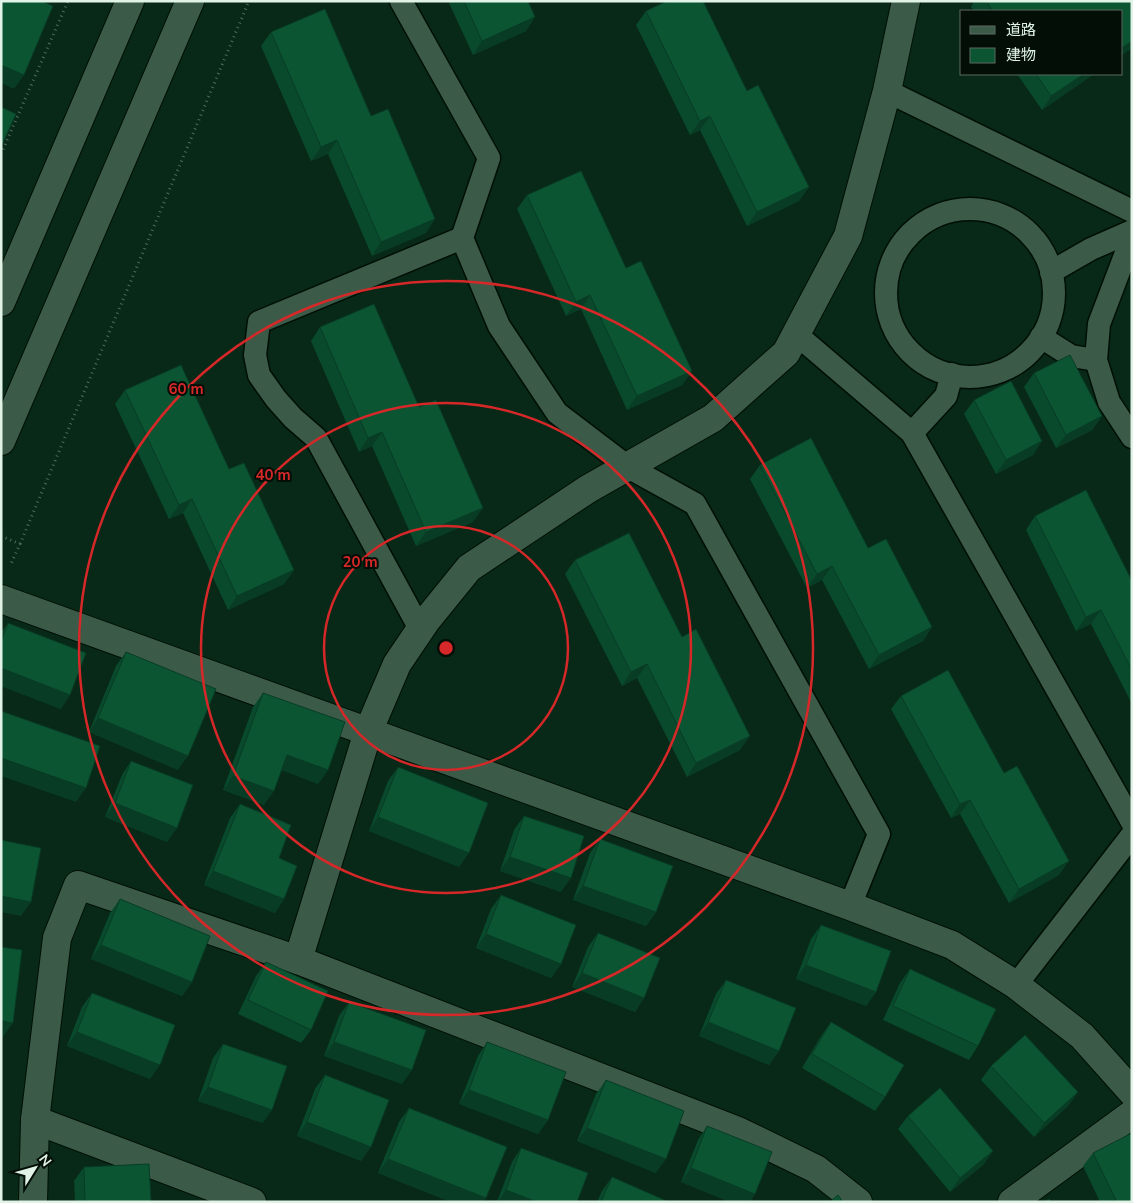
<svg xmlns="http://www.w3.org/2000/svg" width="1133" height="1203" viewBox="0 0 1133 1203" font-family="'Nunito Sans','Noto Sans JP',sans-serif">
<style>
.lines{fill:none;stroke-linecap:round;stroke-linejoin:round}
.service-casing{stroke:#000f05;stroke-width:25}
.minor-casing{stroke:#000f05;stroke-width:30}
.tertiary-casing{stroke:#000f05;stroke-width:30}
.path{stroke:#506c5d;stroke-width:3;stroke-dasharray:1 4;stroke-linecap:butt}
.service{stroke:#3b5b48;stroke-width:22}
.minor{stroke:#3b5b48;stroke-width:28}
.tertiary{stroke:#3b5b48;stroke-width:28}
.wall{fill:#09492c}
.shaded-wall{fill:#083c24}
.building{fill:#0b5533;stroke:#083c24}
.ring{fill:none;stroke:#d62828;stroke-width:2.5}
.centre{fill:#d62828;stroke:#030e07;stroke-width:2.5}
.ring-label{font-size:15px;text-anchor:middle;font-weight:bold;fill:#d62828;stroke:#030e07;stroke-width:4;stroke-linejoin:round;paint-order:stroke}
</style>
<rect width="100%" height="100%" fill="#082818"/>
<g class="lines">
<defs>
<g id="service">
<polyline points="401,1 489,158 462,238 499,326 557,413 628,467 695,504 879,834 850,906"/>
<polyline points="887,91 1132,211"/>
<circle cx="970" cy="293" r="84"/>
<polyline points="1132,237 1099,324 1096,360 1109,402 1132,437"/>
<polyline points="1051,272 1091,249 1132,231"/>
<polyline points="796,334 912,433 1132,822"/>
<polyline points="1041,337 1071,356 1096,360"/>
<polyline points="912,433 946,396 952,374"/>
<polyline points="420,629 316,438 293,418 276,399 259,375 255,355 259,322 462,238"/>
<polyline points="1016,985 1132,835"/>
</g>
<g id="minor">
<polyline points="1,599 850,906 952,945 1016,985 1082,1036 1132,1092"/>
<polyline points="298,960 368,732 397,664 426,621 469,568 588,489 713,418 786,353 848,236 887,91 906,1"/>
<polyline points="35,1120 252,1202"/>
<polyline points="33,1202 35,1120 57,938 78,885 298,960 738,1131 816,1169 858,1202"/>
<polyline points="1012,1202 1132,1114"/>
</g>
<g id="tertiary">
<polyline points="1,302 130,1"/>
<polyline points="1,441 190,1"/>
</g>
</defs>
<!-- service casing -->
<use href="#service" class="service-casing"/>
<!-- minor casing -->
<use href="#minor" class="minor-casing"/>
<!-- tertiary casing -->
<use href="#tertiary" class="tertiary-casing"/>
<!-- path -->
<g class="path">
<polyline points="1,154 68,1"/>
<polyline points="1,536 20,544 10,566"/>
<polyline points="20,544 249,1"/>
</g>
<!-- service -->
<use href="#service" class="service"/>
<!-- minor -->
<use href="#minor" class="minor"/>
<!-- tertiary -->
<use href="#tertiary" class="tertiary"/>
</g>
<!-- wall -->
<g class="wall">
<polygon points="448,1 528,1 535,17 526,31 473,55"/>
<polygon points="974,1 1132,1 1132,48 1122,55 1122,11 974,11 971,7"/>
<polygon points="646,11 747,91 809,187 799,201 747,226 700,130 690,135 636,25"/>
<polygon points="271,32 371,116 426,233 372,256 328,154 311,161 261,46"/>
<polygon points="1017,74 1094,74 1042,110"/>
<polygon points="527,195 626,268 692,371 682,385 627,410 581,309 566,316 517,209"/>
<polygon points="320,327 419,407 473,522 416,546 372,446 359,452 311,341"/>
<polygon points="1034,373 1102,416 1092,430 1056,448 1024,387"/>
<polygon points="125,390 294,570 284,584 228,610 183,513 169,519 115,404"/>
<polygon points="974,400 1042,441 1033,455 996,474 964,414"/>
<polygon points="760,465 868,548 932,627 923,641 869,669 822,580 807,588 750,479"/>
<polygon points="1035,516 1132,581 1132,704 1091,624 1076,631 1026,530"/>
<polygon points="575,560 682,637 740,750 687,777 637,678 622,686 565,574"/>
<polygon points="8,623 61,709 1,686 1,633"/>
<polygon points="126,652 178,770 89,732 116,666"/>
<polygon points="263,693 328,770 318,784 282,770 264,805 223,790 253,707"/>
<polygon points="901,696 1059,875 1009,903 960,814 951,818 891,709"/>
<polygon points="131,761 167,842 105,817 122,775"/>
<polygon points="398,767 459,867 369,831 388,781"/>
<polygon points="240,804 279,858 284,899 275,913 204,885 230,818"/>
<polygon points="524,816 561,892 500,871 514,830"/>
<polygon points="600,839 656,912 646,926 573,900 590,853"/>
<polygon points="501,895 561,964 551,978 476,948 491,909"/>
<polygon points="120,899 192,982 182,996 91,959 110,913"/>
<polygon points="821,925 876,992 866,1006 796,979 811,939"/>
<polygon points="598,933 644,998 635,1012 572,987 588,947"/>
<polygon points="266,962 311,1030 301,1043 238,1014 256,976"/>
<polygon points="910,969 978,1046 969,1060 883,1020 900,983"/>
<polygon points="726,980 779,1051 769,1065 699,1036 716,994"/>
<polygon points="92,993 150,1079 67,1046 82,1007"/>
<polygon points="349,1002 402,1084 324,1056 339,1016"/>
<polygon points="831,1022 885,1097 875,1111 802,1068 821,1036"/>
<polygon points="487,1042 548,1120 538,1134 459,1104 478,1056"/>
<polygon points="223,1044 263,1123 198,1101 213,1058"/>
<polygon points="991,1066 1078,1092 1068,1106 1034,1137 981,1080"/>
<polygon points="325,1075 361,1161 297,1136 315,1089"/>
<polygon points="606,1080 656,1173 577,1141 596,1094"/>
<polygon points="409,1108 484,1202 451,1202 378,1173 399,1122"/>
<polygon points="908,1116 993,1151 983,1165 950,1192 898,1129"/>
<polygon points="707,1126 750,1202 730,1202 681,1182 698,1140"/>
<polygon points="521,1148 577,1202 497,1202 512,1162"/>
<polygon points="1093,1153 1132,1202 1100,1202 1083,1166"/>
<polygon points="84,1167 151,1202 75,1202 74,1181"/>
<polygon points="612,1177 669,1202 597,1202 602,1191"/>
</g>
<!-- shaded-wall -->
<g class="shaded-wall">
<polygon points="535,17 526,31 473,55 482,41"/>
<polygon points="1132,41 1132,48 1122,55 1122,48"/>
<polygon points="1,65 24,75 14,89 1,83"/>
<polygon points="1084,74 1094,74 1042,110 1051,96"/>
<polygon points="710,116 700,130 690,135 700,121"/>
<polygon points="337,140 328,154 311,161 321,147"/>
<polygon points="809,187 799,201 747,226 757,212"/>
<polygon points="435,219 426,233 372,256 381,242"/>
<polygon points="590,295 581,309 566,316 576,302"/>
<polygon points="692,371 682,385 627,410 637,396"/>
<polygon points="1102,416 1092,430 1056,448 1066,435"/>
<polygon points="382,432 372,446 359,452 368,438"/>
<polygon points="1042,441 1033,455 996,474 1006,460"/>
<polygon points="192,499 183,513 169,519 179,505"/>
<polygon points="483,508 473,522 416,546 426,532"/>
<polygon points="832,566 822,580 807,588 817,574"/>
<polygon points="294,570 284,584 228,610 237,596"/>
<polygon points="1101,610 1091,624 1076,631 1086,617"/>
<polygon points="932,627 923,641 869,669 879,655"/>
<polygon points="647,664 637,678 622,686 631,672"/>
<polygon points="1,668 70,695 61,709 1,686"/>
<polygon points="98,718 188,756 178,770 89,732"/>
<polygon points="750,736 740,750 687,777 696,763"/>
<polygon points="287,755 328,770 318,784 278,769"/>
<polygon points="1,758 86,788 76,802 1,776"/>
<polygon points="233,776 274,791 264,805 223,790"/>
<polygon points="970,800 960,814 951,818 960,804"/>
<polygon points="115,803 177,828 167,842 105,817"/>
<polygon points="378,817 469,853 459,867 369,831"/>
<polygon points="510,857 571,878 561,892 500,871"/>
<polygon points="1069,861 1059,875 1009,903 1019,889"/>
<polygon points="213,871 284,899 275,913 204,885"/>
<polygon points="583,886 656,912 646,926 573,900"/>
<polygon points="1,896 31,902 21,916 1,912"/>
<polygon points="486,934 561,964 551,978 476,948"/>
<polygon points="101,945 192,982 182,996 91,959"/>
<polygon points="806,965 876,992 866,1006 796,979"/>
<polygon points="582,973 644,998 635,1012 572,987"/>
<polygon points="1,1021 13,1023 3,1037 1,1037"/>
<polygon points="708,1022 779,1051 769,1065 699,1036"/>
<polygon points="77,1032 160,1065 150,1079 67,1046"/>
<polygon points="334,1042 412,1070 402,1084 324,1056"/>
<polygon points="208,1087 272,1110 263,1123 198,1101"/>
<polygon points="469,1090 548,1120 538,1134 459,1104"/>
<polygon points="1078,1092 1068,1106 1034,1137 1044,1123"/>
<polygon points="307,1122 371,1147 361,1161 297,1136"/>
<polygon points="587,1128 666,1159 656,1173 577,1141"/>
<polygon points="993,1151 983,1165 950,1192 960,1178"/>
<polygon points="388,1159 486,1198 484,1202 451,1202 378,1173"/>
<polygon points="691,1168 755,1194 750,1202 730,1202 681,1182"/>
<polygon points="506,1190 537,1202 498,1202"/>
</g>
<!-- building -->
<g class="building">
<polygon points="1,1 42,1 53,6 24,75 1,65"/>
<polygon points="464,1 528,1 535,17 482,41"/>
<polygon points="667,1 703,1 747,91 758,85 809,187 757,212 710,116 700,121 646,11"/>
<polygon points="986,1 1132,1 1132,41 1122,48 1122,11 993,11"/>
<polygon points="325,9 371,116 388,109 435,219 381,242 337,140 321,147 271,32"/>
<polygon points="1036,74 1084,74 1051,96"/>
<polygon points="1,107 16,114 1,147"/>
<polygon points="581,171 626,268 641,261 692,371 637,396 590,295 576,302 527,195"/>
<polygon points="374,304 419,407 436,400 483,508 426,532 382,432 368,438 320,327"/>
<polygon points="1070,355 1102,416 1066,435 1034,373"/>
<polygon points="181,365 229,469 244,463 294,570 237,596 192,499 179,505 125,390"/>
<polygon points="1011,381 1042,441 1006,460 974,400"/>
<polygon points="811,438 868,548 886,539 932,627 879,655 832,566 817,574 760,465"/>
<polygon points="1086,490 1132,581 1132,670 1101,610 1086,617 1035,516"/>
<polygon points="629,533 682,637 696,629 750,736 696,763 647,664 631,672 575,560"/>
<polygon points="8,623 86,653 70,695 1,668 1,642"/>
<polygon points="126,652 216,689 188,756 98,718"/>
<polygon points="948,670 1004,773 1017,766 1069,861 1019,889 970,800 960,804 901,696"/>
<polygon points="263,693 345,722 328,770 287,755 274,791 233,776"/>
<polygon points="1,711 100,746 86,788 1,758"/>
<polygon points="131,761 193,785 177,828 115,803"/>
<polygon points="398,767 488,803 469,853 378,817"/>
<polygon points="240,804 291,825 279,858 297,866 284,899 213,871"/>
<polygon points="524,816 584,836 571,878 510,857"/>
<polygon points="600,839 673,866 656,912 583,886"/>
<polygon points="1,840 41,848 31,902 1,896"/>
<polygon points="501,895 576,925 561,964 486,934"/>
<polygon points="120,899 210,936 192,982 101,945"/>
<polygon points="821,925 891,951 876,992 806,965"/>
<polygon points="598,933 660,958 644,998 582,973"/>
<polygon points="1,947 22,950 13,1023 1,1021"/>
<polygon points="266,962 328,991 311,1030 248,1000"/>
<polygon points="910,969 996,1009 978,1046 893,1006"/>
<polygon points="726,980 796,1008 779,1051 708,1022"/>
<polygon points="92,993 175,1025 160,1065 77,1032"/>
<polygon points="349,1002 426,1030 412,1070 334,1042"/>
<polygon points="831,1022 904,1065 885,1097 812,1054"/>
<polygon points="1025,1035 1078,1092 1044,1123 991,1066"/>
<polygon points="487,1042 566,1072 548,1120 469,1090"/>
<polygon points="223,1044 287,1066 272,1110 208,1087"/>
<polygon points="325,1075 389,1100 371,1147 307,1122"/>
<polygon points="606,1080 684,1111 666,1159 587,1128"/>
<polygon points="940,1088 993,1151 960,1178 908,1116"/>
<polygon points="409,1108 507,1147 486,1198 388,1159"/>
<polygon points="707,1126 772,1152 755,1194 691,1168"/>
<polygon points="1132,1133 1132,1202 1117,1202 1093,1153"/>
<polygon points="521,1148 588,1173 577,1202 537,1202 506,1190"/>
<polygon points="149,1164 151,1202 85,1202 84,1167"/>
<polygon points="612,1177 669,1202 601,1202"/>
<polygon points="838,1195 843,1202 830,1202"/>
<polygon points="1049,1199 1051,1202 1044,1202"/>
</g>
<!-- distance rings -->
<g class="ring">
<circle cx="446" cy="648" r="122"/>
<circle cx="446" cy="648" r="245"/>
<circle cx="446" cy="648" r="367"/>
</g>
<circle cx="446" cy="648" r="8" class="centre"/>
<g class="ring-label">
<text x="186" y="394">60 m</text>
<text x="273" y="480">40 m</text>
<text x="360" y="567">20 m</text>
</g>
<!-- border -->
<rect width="1133" height="1203" fill="none" stroke="#e1f3e7" stroke-width="5"/>
<!-- legend -->
<rect x="960" y="10" width="162" height="65" fill="#030e07" stroke="#5c6a61"/>
<rect x="970" y="26" width="25" height="8" fill="#3b5b48" stroke="#5c6a61"/>
<text x="1006" y="35" font-size="15" fill="#e1f3e7">道路</text>
<rect x="970" y="48" width="25" height="15" fill="#0b5533" stroke="#5c6a61"/>
<text x="1006" y="60" font-size="15" fill="#e1f3e7">建物</text>
<!-- north arrow -->
<g transform="translate(35 1168) rotate(53)" stroke="#030e07" stroke-width="4" paint-order="stroke">
<path d="M0-4L9 19L0 12L-9 19Z" fill="#e1f3e7"/>
<text y="-8" font-size="14" font-weight="bold" text-anchor="middle" fill="#e1f3e7">N</text>
</g>
</svg>
